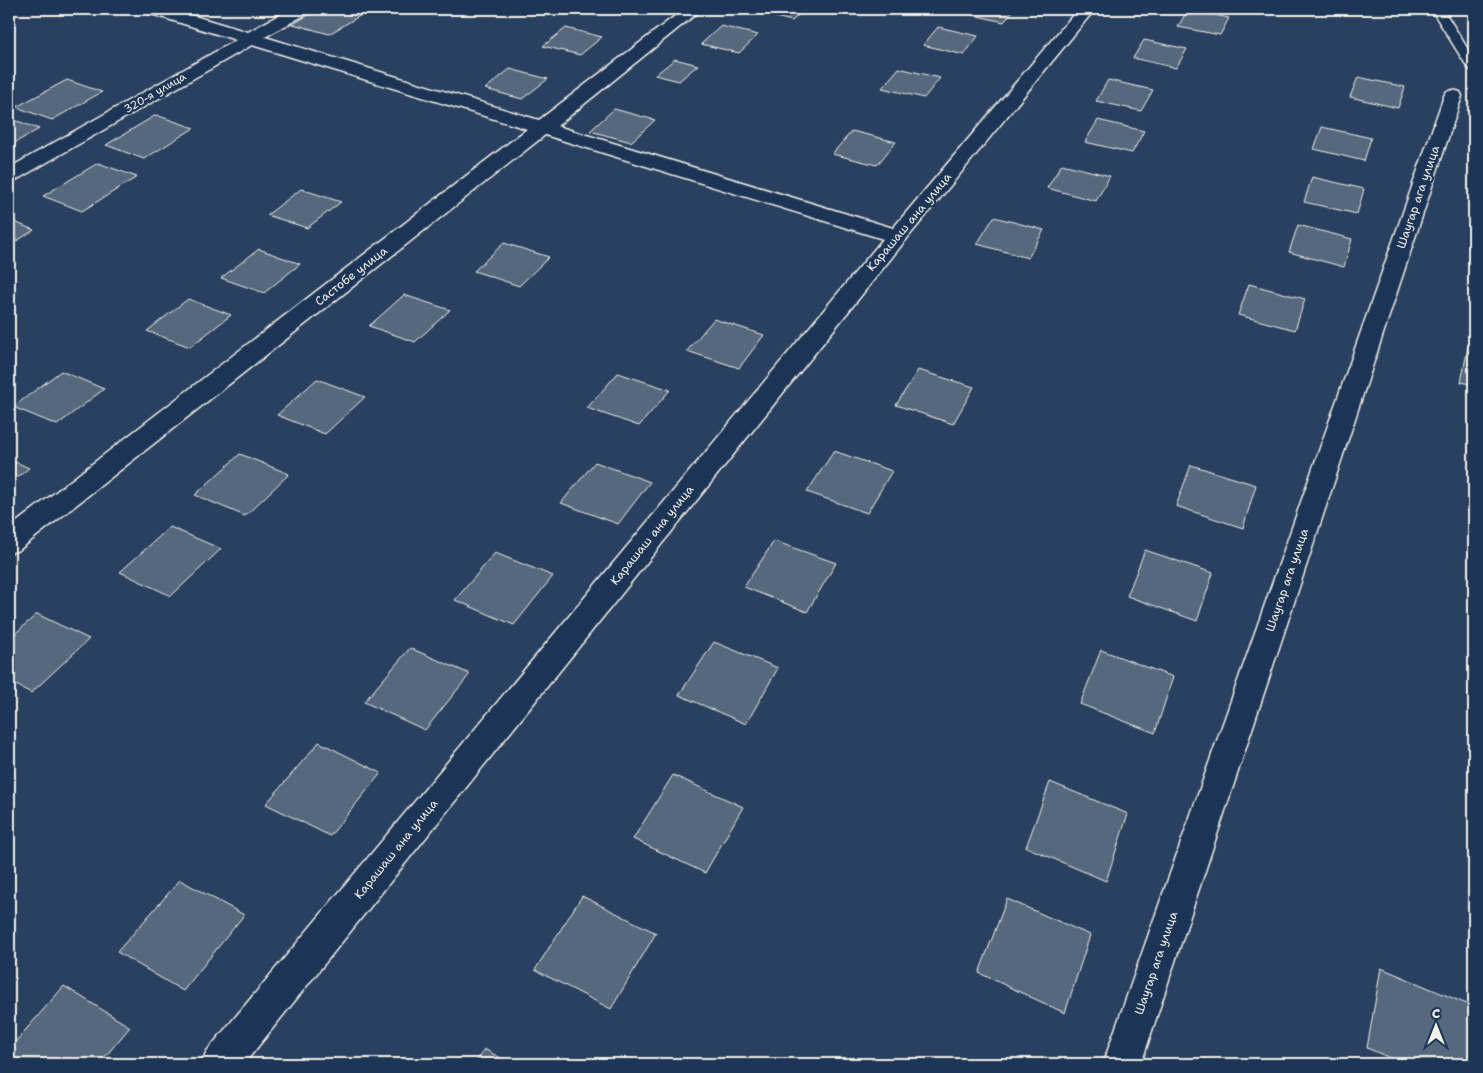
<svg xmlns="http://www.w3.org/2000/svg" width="1483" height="1073" viewBox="0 0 1483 1073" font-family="'Shantell Sans',sans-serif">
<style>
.building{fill:#56677d;stroke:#f4f1e8}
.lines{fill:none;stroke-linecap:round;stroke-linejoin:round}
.lane-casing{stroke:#f4f1e8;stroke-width:3}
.street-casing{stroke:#f4f1e8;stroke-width:3}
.lane{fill:#1d3557;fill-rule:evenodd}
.street{fill:#1d3557;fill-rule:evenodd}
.labels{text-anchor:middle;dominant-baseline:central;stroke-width:4.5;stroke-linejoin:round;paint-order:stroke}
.far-street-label{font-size:11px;fill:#f4f1e8;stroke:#1d3557}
.street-label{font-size:12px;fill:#f4f1e8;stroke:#1d3557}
</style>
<rect width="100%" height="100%" fill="#2a4060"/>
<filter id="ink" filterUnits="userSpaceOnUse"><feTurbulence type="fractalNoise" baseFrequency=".02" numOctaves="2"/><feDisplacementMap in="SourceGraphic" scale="10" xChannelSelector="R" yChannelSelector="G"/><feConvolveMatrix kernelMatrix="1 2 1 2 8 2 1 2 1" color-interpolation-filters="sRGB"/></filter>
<g filter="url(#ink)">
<!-- building -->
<g class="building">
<polygon points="319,9 360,9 368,11 329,34 293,24"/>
<polygon points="758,9 805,9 792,21 755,12"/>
<polygon points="968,9 1014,9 1004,22 964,13"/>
<polygon points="1188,9 1229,18 1220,35 1178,27"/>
<polygon points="721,26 758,35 739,53 701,44"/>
<polygon points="938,27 978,36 964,55 923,45"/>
<polygon points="566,28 602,37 580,55 543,46"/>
<polygon points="1144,40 1187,49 1176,68 1133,58"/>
<polygon points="675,59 698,65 679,81 655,75"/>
<polygon points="899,68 940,78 924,98 882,88"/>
<polygon points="510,69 548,79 522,99 485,89"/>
<polygon points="1358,77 1405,87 1398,108 1350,97"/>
<polygon points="67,80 102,92 52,120 16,107"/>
<polygon points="1108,80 1153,90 1141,111 1096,101"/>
<polygon points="614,109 655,120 631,142 590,131"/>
<polygon points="156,115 194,128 144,159 106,145"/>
<polygon points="9,118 39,129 9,146"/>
<polygon points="1098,120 1144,131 1132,153 1085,142"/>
<polygon points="1322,127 1371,138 1364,161 1314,149"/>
<polygon points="852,131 896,142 877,165 832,154"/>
<polygon points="98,163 137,177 82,211 43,196"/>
<polygon points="1062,164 1110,176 1096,201 1047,188"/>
<polygon points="1312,177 1364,189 1357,214 1304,202"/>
<polygon points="301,189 341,202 307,228 267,215"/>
<polygon points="994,217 1044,230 1028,258 977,244"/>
<polygon points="9,220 34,230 9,246"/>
<polygon points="1298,225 1352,239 1344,267 1289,252"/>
<polygon points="504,243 549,257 519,286 474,271"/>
<polygon points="259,249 300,264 264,293 221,278"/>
<polygon points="1249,284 1305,299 1295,330 1238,315"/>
<polygon points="404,295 450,310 415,342 369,326"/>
<polygon points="188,299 231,315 190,347 147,331"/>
<polygon points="714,319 764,335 739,368 687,351"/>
<polygon points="1468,347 1474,349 1474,385 1461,382"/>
<polygon points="918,370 974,387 953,424 896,405"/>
<polygon points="61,371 104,389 57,425 13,407"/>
<polygon points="618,373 670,390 639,426 587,408"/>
<polygon points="317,379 365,397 325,434 277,415"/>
<polygon points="834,451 892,471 867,513 807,492"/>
<polygon points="240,454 289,474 245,516 195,495"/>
<polygon points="9,459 29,468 9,484"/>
<polygon points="595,462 650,482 618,524 561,503"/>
<polygon points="1191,465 1256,485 1243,528 1176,506"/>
<polygon points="170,527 221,549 171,596 120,572"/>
<polygon points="774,541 836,563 807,612 744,587"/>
<polygon points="1145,550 1213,573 1197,621 1127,596"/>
<polygon points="495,553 553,576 514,625 455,600"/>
<polygon points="1474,613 1474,645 1470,643"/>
<polygon points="37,614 89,639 31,693 9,681 9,639"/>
<polygon points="714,642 778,668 746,724 679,695"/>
<polygon points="410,648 470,674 425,730 364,702"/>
<polygon points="1101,650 1173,677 1155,733 1080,704"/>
<polygon points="319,742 381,773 330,836 266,804"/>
<polygon points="673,775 743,807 705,873 633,839"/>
<polygon points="1050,782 1128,814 1106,881 1026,847"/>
<polygon points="180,880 244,915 183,991 117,952"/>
<polygon points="582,896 656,933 611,1009 535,970"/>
<polygon points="1007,899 1090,935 1065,1013 979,973"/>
<polygon points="1381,968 1474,1007 1469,1064 1404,1064 1367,1048"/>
<polygon points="64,986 130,1027 99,1064 9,1064 9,1049"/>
<polygon points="484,1049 512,1064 475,1064"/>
</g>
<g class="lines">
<defs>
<polygon id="lane" points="1431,9 1443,9 1474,59 1474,72 1468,68"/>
<g id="street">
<polygon points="146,9 171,9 248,32 290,9 310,9 308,13 265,37 539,120 684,9 702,9 557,126 893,228 1078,9 1095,9 905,241 244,1064 201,1064 207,1051 883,239 545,135 19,550 9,553 9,528 527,129 252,45 16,180 9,182 9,168 236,40 148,13"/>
<polygon points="1453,90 1460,92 1462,96 1141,1064 1103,1064 1444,96 1446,92"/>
</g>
</defs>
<!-- lane casing -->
<use href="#lane" class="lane-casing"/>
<!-- street casing -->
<use href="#street" class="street-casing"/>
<!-- lane -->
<use href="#lane" class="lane"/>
<!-- street -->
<use href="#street" class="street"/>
</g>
</g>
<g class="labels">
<!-- far-street labels -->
<g class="far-street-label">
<text transform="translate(155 93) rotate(-30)">320-я улица</text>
</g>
<!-- street labels -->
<g class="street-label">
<text transform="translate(1418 197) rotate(-71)">Шаугар ага улица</text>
<text transform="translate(909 222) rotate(-50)">Карашаш ана улица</text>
<text transform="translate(351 276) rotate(-38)">Састобе улица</text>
<text transform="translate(652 535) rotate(-51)">Карашаш ана улица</text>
<text transform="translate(1287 580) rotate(-71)">Шаугар ага улица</text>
<text transform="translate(396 849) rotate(-51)">Карашаш ана улица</text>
<text transform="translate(1156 963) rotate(-71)">Шаугар ага улица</text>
</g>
</g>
<!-- margin -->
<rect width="1483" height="1073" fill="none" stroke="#1d3557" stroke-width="30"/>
<rect x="15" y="15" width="1453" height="1043" fill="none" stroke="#f4f1e8" stroke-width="2" filter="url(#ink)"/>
<!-- north arrow -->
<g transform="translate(1436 1026)" stroke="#1d3557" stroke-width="4" paint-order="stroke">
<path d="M0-4L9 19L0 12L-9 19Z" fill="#f4f1e8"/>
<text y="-8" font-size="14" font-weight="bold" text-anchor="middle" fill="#f4f1e8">С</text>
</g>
</svg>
